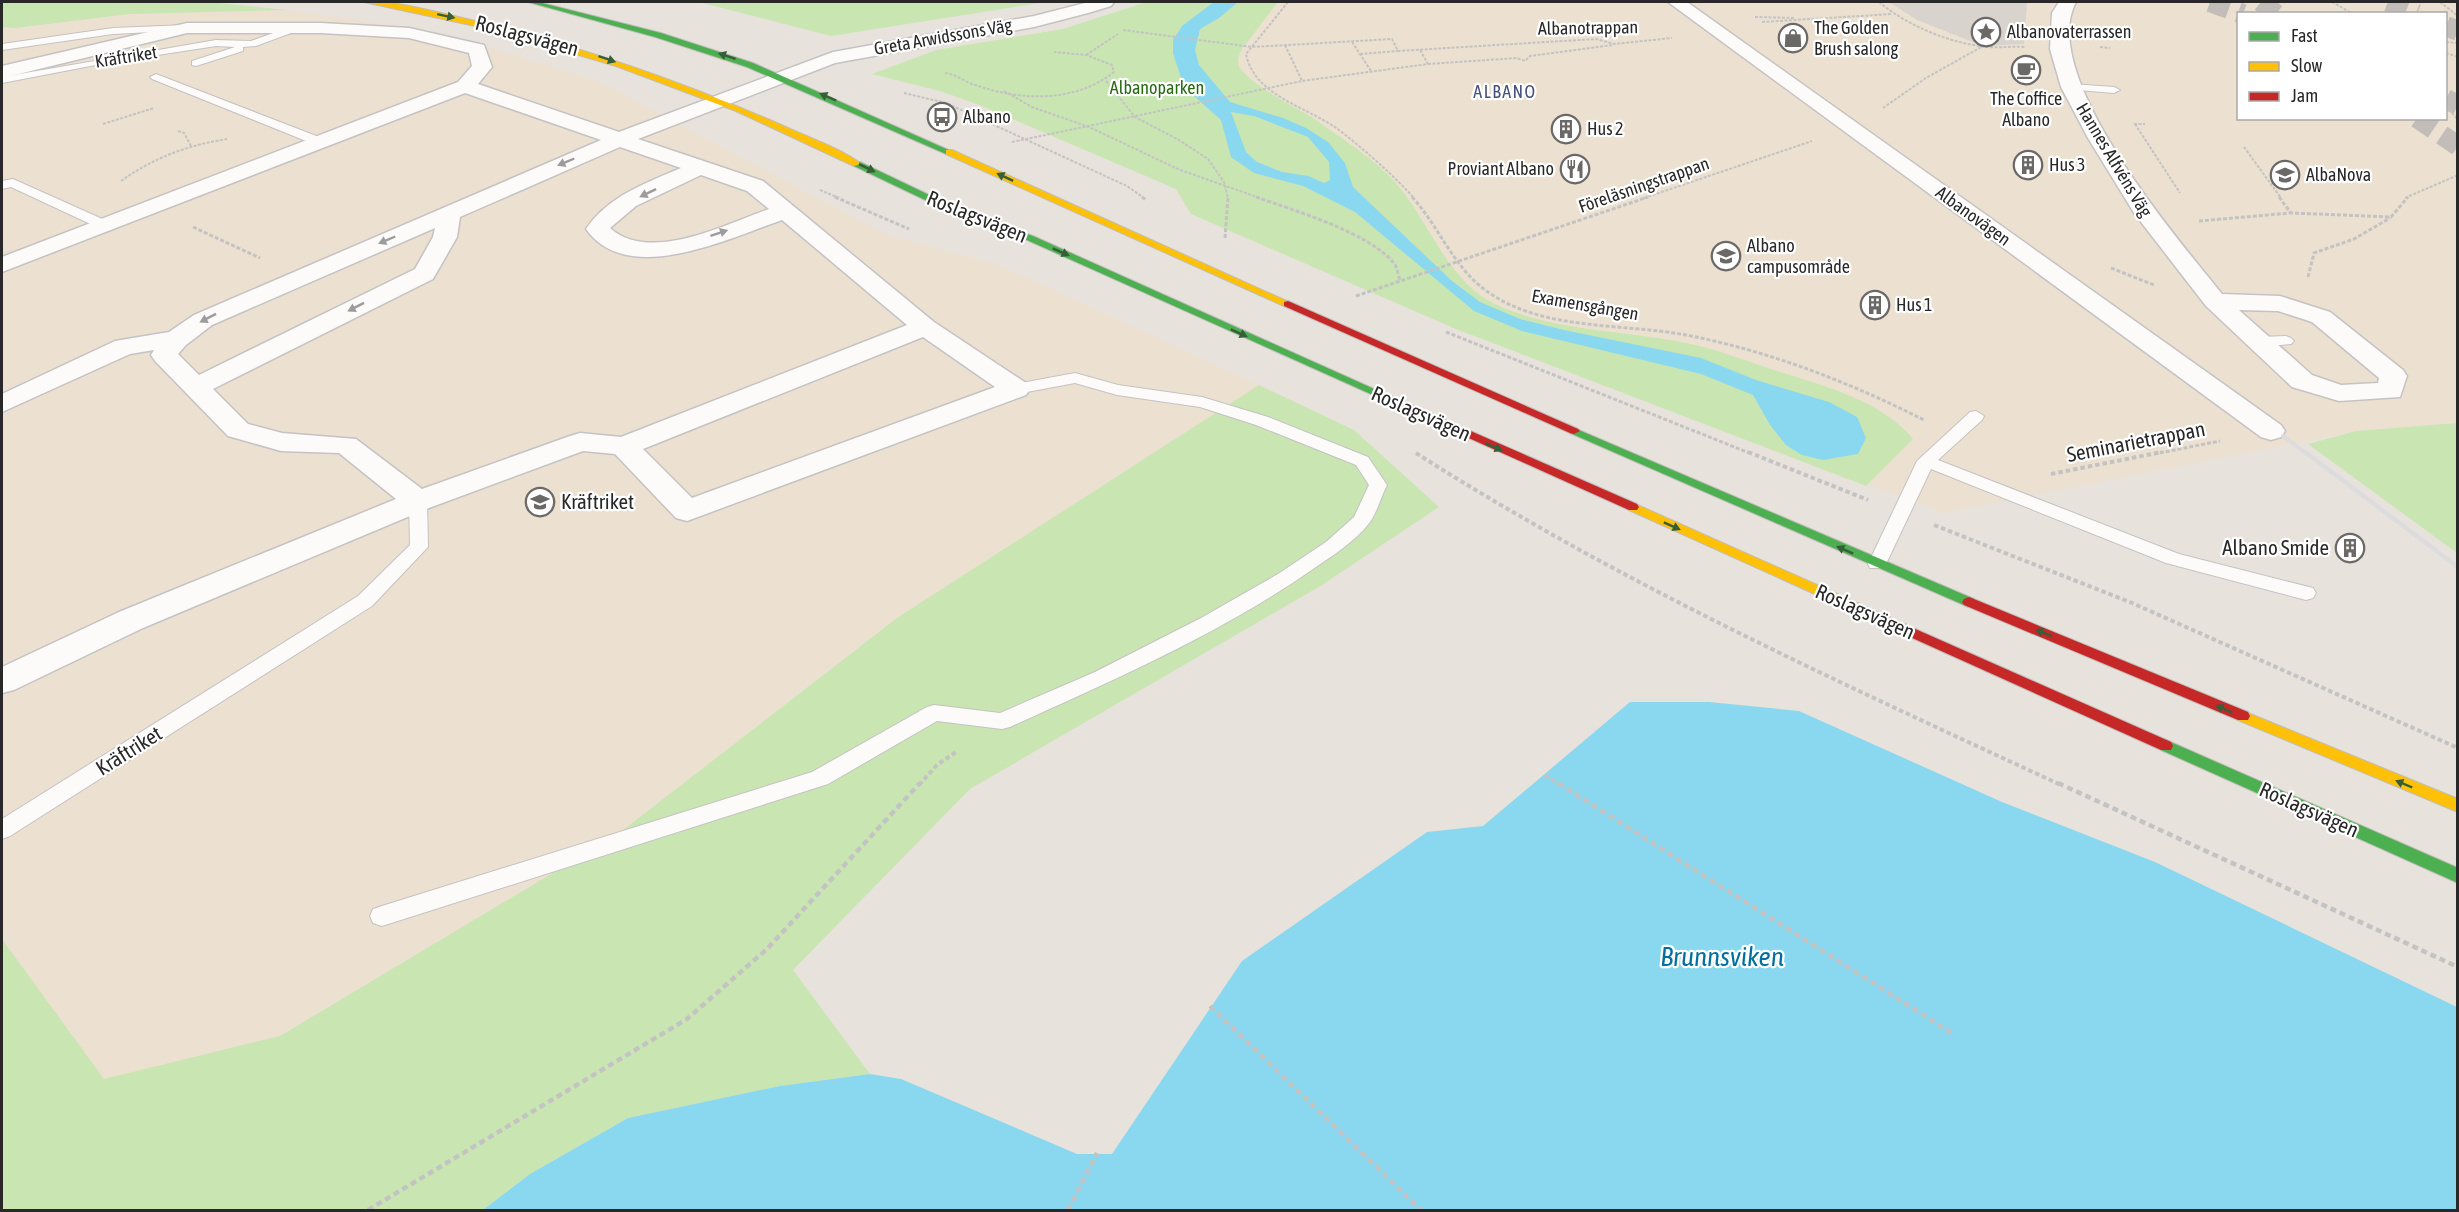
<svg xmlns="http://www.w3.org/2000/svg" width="2459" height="1212" font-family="'Asap Condensed',sans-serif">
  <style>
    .education { fill: #ece1d0; fill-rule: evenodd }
    .green { fill: #c9e5b2 }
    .plaza { fill: #d8d3cc }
    .water { fill: #8ad8ef; fill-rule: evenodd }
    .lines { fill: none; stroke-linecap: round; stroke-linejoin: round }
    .highway-tunnel { stroke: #c2bdb8; stroke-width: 20; stroke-dasharray: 20 10; stroke-linecap: butt }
    .lane-casing { stroke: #c5c2c3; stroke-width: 2 }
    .street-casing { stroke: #c5c2c3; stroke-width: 3 }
    .fast-casing { stroke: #c0bdbb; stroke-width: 2 }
    .slow-casing { stroke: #c0bdbb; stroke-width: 2 }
    .jam-casing { stroke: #c0bdbb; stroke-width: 2 }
    .path-far3 { stroke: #c4c3c3; stroke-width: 2; stroke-dasharray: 3 1.5; stroke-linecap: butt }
    .path-far2 { stroke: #c4c3c3; stroke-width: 3; stroke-dasharray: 4 2; stroke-linecap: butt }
    .path-far1 { stroke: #c4c3c3; stroke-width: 4; stroke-dasharray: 4.5 3; stroke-linecap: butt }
    .path { stroke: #c4c3c3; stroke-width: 4.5; stroke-dasharray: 6 4; stroke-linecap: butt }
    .lane { fill: #fcfbfa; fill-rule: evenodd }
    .street { fill: #fcfbfa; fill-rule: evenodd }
    .fast { fill: #4caf50; fill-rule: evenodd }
    .slow { fill: #ffc107; fill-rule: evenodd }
    .jam { fill: #c62828; fill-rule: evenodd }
    .rail-far1 { stroke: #dcdcde; stroke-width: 4 }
    .rail { stroke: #dcdcde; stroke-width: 4.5 }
    .oneway { fill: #365e38 }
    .oneway2 { fill: #9d9c9c }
    .labels { text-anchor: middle; stroke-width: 4.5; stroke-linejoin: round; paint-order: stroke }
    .far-street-label { font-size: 18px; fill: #282828; stroke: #fff }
    .far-poi-label { font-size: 18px; fill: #282828; stroke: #fff; text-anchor: start }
    .far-park-label { font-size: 18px; fill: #286a14; stroke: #fff }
    .far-neighbourhood-label { font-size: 18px; letter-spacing: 1.5px; fill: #46517c; stroke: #fff }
    .street-label { font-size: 21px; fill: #282828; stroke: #fff }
    .poi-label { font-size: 21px; fill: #282828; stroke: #fff; text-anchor: start }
    .near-water-label { font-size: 27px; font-style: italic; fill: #036fa1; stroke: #fff }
  </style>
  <rect width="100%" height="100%" fill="#e8e2dc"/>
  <!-- education -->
  <g class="education">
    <path d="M1147,2H2457V423L2356,431L1944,513L1456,329L1191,214L1176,189L982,106L940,91L872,74L936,50L1063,29ZM2238,14H2446V118H2238Z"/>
    <polygon points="287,10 385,24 476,43 600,82 887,235 997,264 1259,385 897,618 618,834 280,1036 104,1079 2,939 2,27 15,28 130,14"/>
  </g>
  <!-- green -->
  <g class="green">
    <polygon points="2,2 209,2 287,10 130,14 15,28 2,27"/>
    <polygon points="698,2 1046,2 831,36"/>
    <path d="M1147,2H1278L1242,49C1239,55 1237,60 1239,66C1247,83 1297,108 1313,118C1330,129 1345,141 1361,152C1376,163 1394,179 1404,193C1431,229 1452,284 1495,304C1552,331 1620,330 1681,342C1711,347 1740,359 1768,368C1817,385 1878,397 1913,439L1866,486L1456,329L1191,214L1176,189L982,106L940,91L872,74L936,50L1063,29Z"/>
    <polygon points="1259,385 1354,430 1439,507 1322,585 970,789 793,970 870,1074 780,1086 628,1118 530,1174 483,1210 2,1210 2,939 104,1079 280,1036 618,834 897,618"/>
    <polygon points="2457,423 2457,553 2308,444 2356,431"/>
  </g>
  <!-- plaza -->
  <polygon class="plaza" points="1889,2 2027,2 2024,44 1983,46 1917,20"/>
  <!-- water -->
  <g class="water">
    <path d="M1214,2H1238L1219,18L1200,29L1195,50L1199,65L1230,102L1283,118L1306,128L1328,142L1345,163L1353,187L1452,281L1480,302L1520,319L1564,330L1701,358L1756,380L1829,402L1857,417L1866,438L1858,454L1823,460L1802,455L1786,445L1770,425L1753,395L1701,374L1522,331L1474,311L1355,212L1303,186L1254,173L1231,157L1221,120L1184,87L1173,53V40L1182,26ZM1231,112L1254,116L1308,137L1329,162L1330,180L1324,183L1308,176L1282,172L1257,162L1246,152Z"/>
    <polygon points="1630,702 1709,702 1799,711 2002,802 2155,862 2457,1007 2457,1210 483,1210 530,1174 628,1118 780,1086 870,1074 901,1079 1077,1154 1112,1154 1242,961 1427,832 1483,826"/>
  </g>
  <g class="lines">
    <!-- highway-tunnel -->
    <g class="highway-tunnel">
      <polyline points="2210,2 2243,14"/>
      <polyline points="2261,2 2276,14"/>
      <polyline points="2388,2 2417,14"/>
      <polyline points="2446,26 2458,31"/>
      <polyline points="2446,99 2458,105"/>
      <polyline points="2417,118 2458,146"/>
    </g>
    <!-- lane casing -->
    <g class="lane-casing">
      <g id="lane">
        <polygon points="187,25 191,26 191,30 113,34 2,50 2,44 113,28"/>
        <polygon points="295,25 299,26 299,30 256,46 243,47 243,51 196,66 192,65 192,61 235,47 216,46 106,63 2,83 2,77 216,40 251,41"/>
        <polygon points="156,74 324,139 326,142 320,146 316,145 152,79 150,77"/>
        <polygon points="2071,84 2114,87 2120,90 2114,93 2067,89 2067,85"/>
        <polygon points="13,179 109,222 111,225 109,228 99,228 11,187 2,189 2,181"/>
        <polygon points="2286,336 2291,338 2294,341 2291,344 2260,347 2252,342 2260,337"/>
        <path d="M1075,373L1118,385L1202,397L1268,417L1368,457L1387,485C1381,497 1377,512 1370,522C1356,541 1332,556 1313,569C1220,634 1113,680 1010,727L1002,729L937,721L828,784L382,926L373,923L370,916L373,909L382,906L812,772L927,707L934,705L1000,713L1095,672L1201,618L1278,574L1326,542L1354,517L1369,485L1356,465L1256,425L1200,407L1117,395L1075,383L1016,394L1008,389L1016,384Z"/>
        <polygon points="1976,411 1984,416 1982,420 1938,460 2179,554 2313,588 2316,593 2313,598 2306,600 2166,563 1931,469 1886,564 1884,568 1870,568 1868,564 1917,461 1970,412"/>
        <polygon points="418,495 427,501 428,547 372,606 10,836 2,839 2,819 358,596 410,545 409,501"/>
      </g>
    </g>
    <!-- street casing -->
    <g class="street-casing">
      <g id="street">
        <path d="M1089,2H1114L1111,6L1088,13L1034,27L835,63L638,139L763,181L934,322L1026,383L1030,389L1026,395L687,521L676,518L615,454L583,451L429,508L143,628L14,690L2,693V667L119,612L396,499L339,453L281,451L228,436L155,361L151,355L154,350L130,354L2,412V394L115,341L169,332L194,315L601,140L465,93L2,272V257L458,82L472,66L469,53L409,38L321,33H187L2,78V66L187,23H321L409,28L484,45L492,67L478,84L619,132L833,52L1034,16ZM620,147L681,168C646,183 608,196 586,229C627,288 730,238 782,220L907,325L621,437L580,433L570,436L422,489L356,439L282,433L248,424L213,389L433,279L457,237L460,217ZM701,175L747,191L769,209C726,224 650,264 610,228L636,206ZM435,228L433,237L415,269L199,375L178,354L186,345L212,325ZM923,337L995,387L692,498L643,449Z"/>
        <polygon points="1668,2 1687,2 2281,425 2285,431 2281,437 2271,440 2261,437"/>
        <path d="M2059,2H2076C2037,75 2177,238 2222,294L2280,296L2330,312L2403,370L2407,376L2400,397L2339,401L2292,387L2206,306L2134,213L2088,138L2061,87L2050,49L2052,13ZM2239,310L2278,311L2312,322L2379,378L2378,383L2341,385L2312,375Z"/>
      </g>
    </g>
    <!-- fast casing -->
    <g class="fast-casing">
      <g id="fast">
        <polygon points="528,2 538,2 661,33 753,63 953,152 946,154 747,67 655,37"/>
        <polygon points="854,162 860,162 969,214 1033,236 1383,393 1381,395 1373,395 1027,240 963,218 854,166"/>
        <polygon points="1574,428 1974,599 1976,602 1969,607 1964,605 1570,433 1568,431"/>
        <polygon points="2166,740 2458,868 2458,883 2161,750 2159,746 2161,742"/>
      </g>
    </g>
    <!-- slow casing -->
    <g class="slow-casing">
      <g id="slow">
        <path d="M364,2C390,0 428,10 454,16C569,42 680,80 788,128C808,137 846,151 861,164L854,166L736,111L616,66L494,30Z"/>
        <polygon points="946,150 952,150 1293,304 1292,306 1284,306 946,154"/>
        <polygon points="1633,503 1909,626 1911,629 1904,634 1899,632 1629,510 1627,507 1629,504"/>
        <polygon points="2243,711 2458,799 2458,812 2238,720 2236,716 2238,712"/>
      </g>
    </g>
    <!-- jam casing -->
    <g class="jam-casing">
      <g id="jam">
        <polygon points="1288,301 1578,429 1580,431 1574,434 1570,433 1284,306 1284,302"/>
        <polygon points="1377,390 1637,504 1639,507 1637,510 1629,510 1373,395 1371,393"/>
        <polygon points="1969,597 2248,712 2250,716 2248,720 2238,720 1964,605 1962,602 1964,599"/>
        <polygon points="1904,624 2171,742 2173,746 2171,750 2161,750 1899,632 1897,629"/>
      </g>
    </g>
    <!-- path-far3 -->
    <g class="path-far3">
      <path d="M1288,2L1246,54C1254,96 1308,107 1339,130C1366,151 1391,173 1414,198"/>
      <path d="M1879,2C1908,26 1949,43 1987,47C2000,48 2012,46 2025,47"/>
      <polyline points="2332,2 2353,14"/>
      <polyline points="2440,2 2458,16"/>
      <polyline points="1755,17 1795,18"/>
      <polyline points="1762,22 1892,14"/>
      <polyline points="1123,30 1252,47 1392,39 1398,51 1596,39 1614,44 1672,38"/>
      <polyline points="1352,42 1371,71"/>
      <polyline points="2446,42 2458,43"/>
      <polyline points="1285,45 1302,81"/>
      <polyline points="2100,47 2110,48"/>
      <polyline points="2446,53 2458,57"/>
      <polyline points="1360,54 1398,51"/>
      <polyline points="1086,55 1118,34"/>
      <polyline points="1428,64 1517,58 1525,61 1530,56 1613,45"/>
      <path d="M945,73C956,74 965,82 975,85C1021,101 1075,103 1114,72L1112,65L1086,55L1054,52"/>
      <polyline points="1106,81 1135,117 1179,140 1208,159 1224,182 1228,198"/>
      <polyline points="1004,91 1032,107 1089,127 1180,170 1260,198"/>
      <polyline points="904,93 946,103 1127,186 1144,198"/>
      <polyline points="2446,106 2458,120"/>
      <polyline points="1883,108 1926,78 1983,46"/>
      <polyline points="103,124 154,108"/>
      <polyline points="2134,124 2145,124"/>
      <polyline points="2135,124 2180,193"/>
      <polyline points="178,131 184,133 191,146"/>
      <polyline points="1012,142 1302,81 1428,64 1420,50"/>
      <polyline points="2244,147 2281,198"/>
      <path d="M121,181C153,158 188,145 227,139"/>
      <polyline points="820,190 839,198"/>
      <polyline points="1644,198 1812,141"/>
      <polyline points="2405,198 2458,175"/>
    </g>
    <!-- path-far2 -->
    <g class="path-far2">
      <polyline points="835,197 909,229"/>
      <polyline points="1142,197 1146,200"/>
      <path d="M1256,197C1295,211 1366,231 1394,263C1397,267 1398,275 1400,280"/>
      <path d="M1412,197C1439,226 1454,269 1488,292C1543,331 1622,323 1686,335C1769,351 1849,382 1924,420"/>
      <polyline points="2279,197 2291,213 2391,217 2408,197"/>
      <polyline points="2199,221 2290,213"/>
      <polyline points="193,227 260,258"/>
      <polyline points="1225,238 1228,197"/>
      <polyline points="2111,268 2154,285"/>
      <polyline points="2308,277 2314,253 2354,239 2390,218"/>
      <polyline points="1356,296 1648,197"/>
      <polyline points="1446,332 1752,454"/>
      <polyline points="2154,454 2220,441"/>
    </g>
    <!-- path-far1 -->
    <g class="path-far1">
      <polyline points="1748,452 1868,500"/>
      <path d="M1416,453C1621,584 1841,683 2061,785"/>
      <polyline points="2051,474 2162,452"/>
      <polyline points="1934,525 2132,603 2458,748"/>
      <polyline points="1545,775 1560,785"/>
      <polyline points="919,785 937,765 956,752"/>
    </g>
    <!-- path -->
    <g class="path">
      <polyline points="1558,783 1955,1035"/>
      <polyline points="2058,783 2458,967"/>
      <polyline points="1210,1006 1421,1210"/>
      <polyline points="368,1210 687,1019 767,949 920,783"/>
      <polyline points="1068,1210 1097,1153"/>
    </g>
    <!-- lane -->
    <use href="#lane" class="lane"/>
    <!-- street -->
    <use href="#street" class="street"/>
    <!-- fast -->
    <use href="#fast" class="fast"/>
    <!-- slow -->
    <use href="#slow" class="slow"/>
    <!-- jam -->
    <use href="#jam" class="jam"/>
    <!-- rail-far1 -->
    <polyline class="rail-far1" points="2283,436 2307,454"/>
    <!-- rail -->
    <polyline class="rail" points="2305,452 2458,567"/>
  </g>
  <!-- one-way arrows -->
  <defs><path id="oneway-solid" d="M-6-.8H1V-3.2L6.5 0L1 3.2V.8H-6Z" transform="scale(1.5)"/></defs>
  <g class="oneway">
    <use href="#oneway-solid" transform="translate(446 16) rotate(12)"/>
    <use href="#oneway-solid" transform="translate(727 56) rotate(-162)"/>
    <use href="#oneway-solid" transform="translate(607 59) rotate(19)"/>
    <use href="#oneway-solid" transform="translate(828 97) rotate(-156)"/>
    <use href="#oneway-solid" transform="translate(867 168) rotate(26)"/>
    <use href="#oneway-solid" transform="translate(1005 177) rotate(-155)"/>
    <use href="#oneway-solid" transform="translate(1061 252) rotate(24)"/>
    <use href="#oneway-solid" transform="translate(1239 333) rotate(24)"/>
    <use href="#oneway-solid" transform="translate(1494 447) rotate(24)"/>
    <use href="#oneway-solid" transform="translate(1672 526) rotate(24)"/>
    <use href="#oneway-solid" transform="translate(1845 550) rotate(-156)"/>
    <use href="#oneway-solid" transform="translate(2044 633) rotate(-157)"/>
    <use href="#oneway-solid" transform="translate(2224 709) rotate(-157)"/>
    <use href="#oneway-solid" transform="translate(2404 784) rotate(-157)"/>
  </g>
  <g class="oneway2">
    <use href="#oneway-solid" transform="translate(566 162) rotate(157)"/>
    <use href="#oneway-solid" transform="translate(648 193) rotate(154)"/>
    <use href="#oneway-solid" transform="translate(719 233) rotate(-18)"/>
    <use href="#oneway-solid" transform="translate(387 240) rotate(157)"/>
    <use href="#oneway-solid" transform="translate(356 307) rotate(153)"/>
    <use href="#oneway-solid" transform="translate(208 318) rotate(153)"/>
  </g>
  <!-- icons -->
  <defs>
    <g id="sight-ring" transform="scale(1.5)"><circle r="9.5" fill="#fff" stroke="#6b6967" stroke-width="1.5"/><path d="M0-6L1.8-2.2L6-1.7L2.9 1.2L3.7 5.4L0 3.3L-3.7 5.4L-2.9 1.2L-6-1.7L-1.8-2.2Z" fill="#6b6967"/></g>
    <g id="shop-ring" transform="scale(1.5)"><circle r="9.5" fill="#fff" stroke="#6b6967" stroke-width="1.5"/><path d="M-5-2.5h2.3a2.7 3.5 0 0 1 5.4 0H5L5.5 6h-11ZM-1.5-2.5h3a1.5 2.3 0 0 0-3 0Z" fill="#6b6967"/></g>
    <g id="cafe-ring" transform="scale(1.5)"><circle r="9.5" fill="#fff" stroke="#6b6967" stroke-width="1.5"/><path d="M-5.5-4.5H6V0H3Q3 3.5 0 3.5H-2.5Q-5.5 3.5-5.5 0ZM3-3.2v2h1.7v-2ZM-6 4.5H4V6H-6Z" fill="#6b6967"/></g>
    <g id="bus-ring" transform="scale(1.5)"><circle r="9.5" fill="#fff" stroke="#6b6967" stroke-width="1.5"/><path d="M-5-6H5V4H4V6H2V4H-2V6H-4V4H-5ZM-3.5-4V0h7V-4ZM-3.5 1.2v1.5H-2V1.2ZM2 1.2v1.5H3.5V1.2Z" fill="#6b6967"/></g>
    <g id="building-ring" transform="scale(1.5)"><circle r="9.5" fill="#fff" stroke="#6b6967" stroke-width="1.5"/><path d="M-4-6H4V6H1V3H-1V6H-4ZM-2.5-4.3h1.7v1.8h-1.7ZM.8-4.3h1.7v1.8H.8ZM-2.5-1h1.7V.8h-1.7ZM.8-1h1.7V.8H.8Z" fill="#6b6967"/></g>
    <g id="restaurant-ring" transform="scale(1.5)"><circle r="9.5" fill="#fff" stroke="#6b6967" stroke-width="1.5"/><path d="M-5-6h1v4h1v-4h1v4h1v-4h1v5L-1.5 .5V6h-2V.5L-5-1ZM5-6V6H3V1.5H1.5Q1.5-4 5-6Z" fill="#6b6967"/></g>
    <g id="university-ring" transform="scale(1.5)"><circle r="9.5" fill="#fff" stroke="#6b6967" stroke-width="1.5"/><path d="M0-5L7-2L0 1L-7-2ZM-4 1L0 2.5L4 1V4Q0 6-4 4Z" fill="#6b6967"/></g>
  </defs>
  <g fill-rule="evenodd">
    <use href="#sight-ring" x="1986" y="32"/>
    <use href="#shop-ring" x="1793" y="38"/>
    <use href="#cafe-ring" x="2026" y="70"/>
    <use href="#bus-ring" x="942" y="117"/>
    <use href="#building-ring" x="1566" y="129"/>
    <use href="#building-ring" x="2028" y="165"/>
    <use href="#restaurant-ring" x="1575" y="169"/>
    <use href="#university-ring" x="2285" y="175"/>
    <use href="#university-ring" x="1726" y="256"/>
    <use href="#building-ring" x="1875" y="305"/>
    <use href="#university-ring" x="540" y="502"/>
    <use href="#building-ring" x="2350" y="548"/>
  </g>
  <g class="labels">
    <!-- far-street labels -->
    <g class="far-street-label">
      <text transform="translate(1588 28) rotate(-1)" y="6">Albanotrappan</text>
      <text transform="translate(943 37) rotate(-10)" y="6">Greta Arwidssons Väg</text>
      <text transform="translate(126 57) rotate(-9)" y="6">Kräftriket</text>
      <text transform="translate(2114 160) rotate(59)" y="6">Hannes Alfvéns Väg</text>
      <text transform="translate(1644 185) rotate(-19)" y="6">Föreläsningstrappan</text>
      <text transform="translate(1973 216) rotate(36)" y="6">Albanovägen</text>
      <text transform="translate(1585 305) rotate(10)" y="6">Examensgången</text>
    </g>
    <!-- far-poi labels -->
    <g class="far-poi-label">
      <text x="1814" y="34">The Golden<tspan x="1814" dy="21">Brush salong</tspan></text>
      <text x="2007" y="38">Albanovaterrassen</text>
      <text x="2026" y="105" text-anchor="middle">The Coffice<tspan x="2026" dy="21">Albano</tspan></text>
      <text x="963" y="123">Albano</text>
      <text x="1587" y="135">Hus 2</text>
      <text x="2049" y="171">Hus 3</text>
      <text x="1554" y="175" text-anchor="end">Proviant Albano</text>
      <text x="2306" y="181">AlbaNova</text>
      <text x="1747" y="252">Albano<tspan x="1747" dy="21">campusområde</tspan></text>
      <text x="1896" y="311">Hus 1</text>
    </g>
    <!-- far-park labels -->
    <g class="far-park-label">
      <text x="1157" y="94">Albanoparken</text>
    </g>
    <!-- far-neighbourhood labels -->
    <g class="far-neighbourhood-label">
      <text x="1505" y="98">ALBANO</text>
    </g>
    <!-- street labels -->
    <g class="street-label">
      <text transform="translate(527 36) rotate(15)" y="7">Roslagsvägen</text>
      <text transform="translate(977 217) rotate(22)" y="7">Roslagsvägen</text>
      <text transform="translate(1421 414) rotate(24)" y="7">Roslagsvägen</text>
      <text transform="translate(2136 442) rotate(-11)" y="7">Seminarietrappan</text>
      <text transform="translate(1865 612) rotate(24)" y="7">Roslagsvägen</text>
      <text transform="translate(129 751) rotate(-32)" y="7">Kräftriket</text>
      <text transform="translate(2309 810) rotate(24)" y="7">Roslagsvägen</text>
    </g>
    <!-- poi labels -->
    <g class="poi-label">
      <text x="561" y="509">Kräftriket</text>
      <text x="2329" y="555" text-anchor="end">Albano Smide</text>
    </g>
    <!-- near-water labels -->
    <g class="near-water-label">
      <text x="1722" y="966">Brunnsviken</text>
    </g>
  </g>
  <!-- border -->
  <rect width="2459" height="1212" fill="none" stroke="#282828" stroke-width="6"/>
  <!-- legend -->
  <rect x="2237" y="12" width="210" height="108" fill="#ffffff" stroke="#a9a9a9" stroke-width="1.5"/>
  <rect x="2249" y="32" width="30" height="9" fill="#4caf50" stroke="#a9a9a9" stroke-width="1.5"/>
  <text x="2291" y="42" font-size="18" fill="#282828">Fast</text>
  <rect x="2249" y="62" width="30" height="9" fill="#ffc107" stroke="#a9a9a9" stroke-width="1.5"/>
  <text x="2291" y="72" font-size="18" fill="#282828">Slow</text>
  <rect x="2249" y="92" width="30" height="9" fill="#c62828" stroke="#a9a9a9" stroke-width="1.5"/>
  <text x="2291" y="102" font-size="18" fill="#282828">Jam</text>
</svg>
